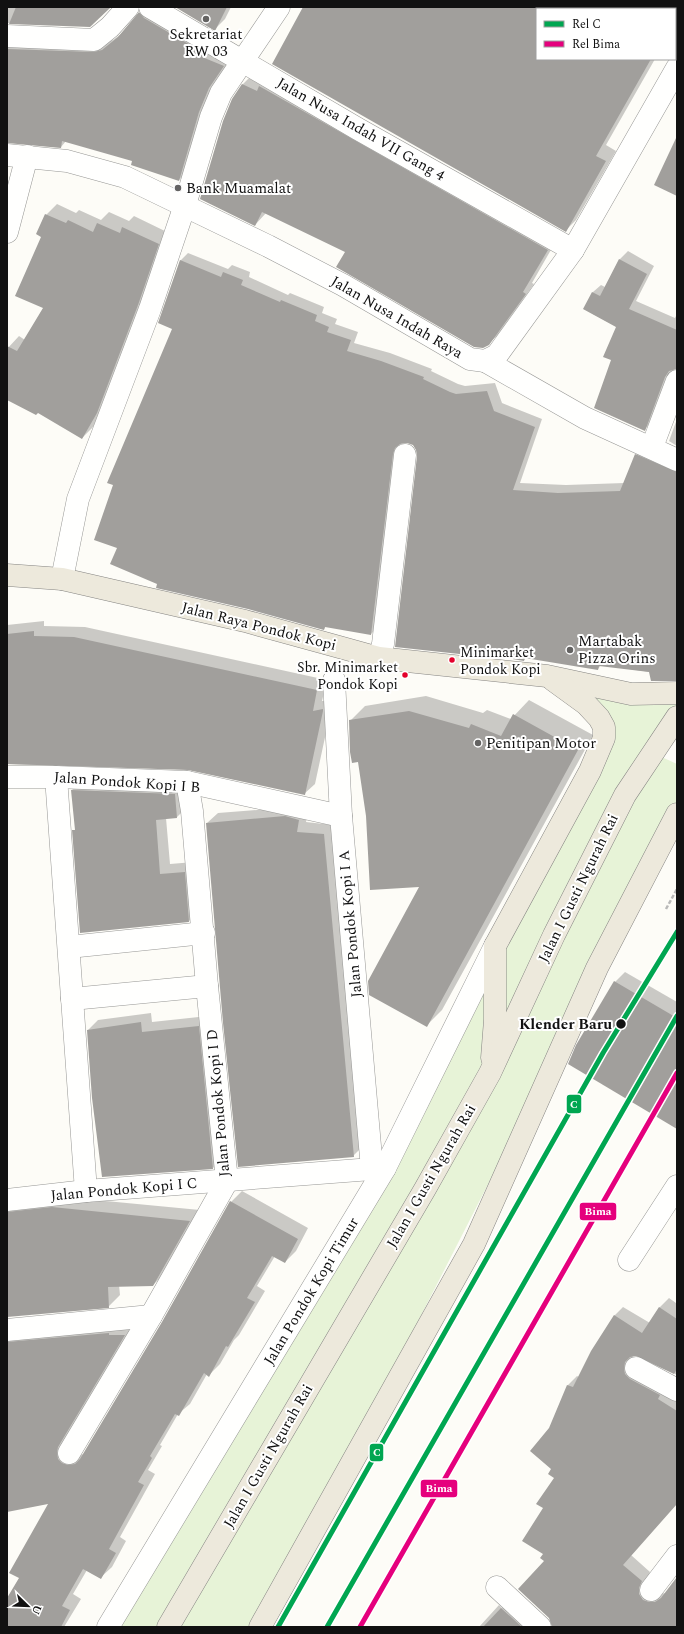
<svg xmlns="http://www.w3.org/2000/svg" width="684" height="1634" font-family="Spectral,serif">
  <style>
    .green { fill: #e7f3d7 }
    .shadow { fill: #0003 }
    .building { fill: #a19f9c }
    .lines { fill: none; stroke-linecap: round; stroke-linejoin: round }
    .minor-casing { stroke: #979795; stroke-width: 23 }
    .major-casing { stroke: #858482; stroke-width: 23 }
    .path { stroke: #b9b9b8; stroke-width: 2.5; stroke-dasharray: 4 2; stroke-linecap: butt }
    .minor { stroke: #fffffe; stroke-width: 22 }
    .major { stroke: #ede9dc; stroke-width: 22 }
    .rail-1-casing { stroke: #fff; stroke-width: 8 }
    .rail-2-casing { stroke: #fff; stroke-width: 8 }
    .rail-1 { stroke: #00a651; stroke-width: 5 }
    .rail-2 { stroke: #e5007d; stroke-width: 5 }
    .poi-dot { fill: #646362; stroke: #fff; stroke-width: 1.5 }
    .bus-dot { fill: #e4002b; stroke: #fff; stroke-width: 1.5 }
    .stop-dot { fill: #111; stroke: #fff; stroke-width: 1.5 }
    .labels { text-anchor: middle; stroke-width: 4; stroke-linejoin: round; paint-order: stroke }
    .bus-label { font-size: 14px; fill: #111; stroke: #fff; text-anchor: start }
    .poi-label { font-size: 15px; fill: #111; stroke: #fff; text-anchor: start }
    .street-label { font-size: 15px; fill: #111; stroke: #fff }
    .stop-label { font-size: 15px; font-weight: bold; fill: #111; stroke: #fff; text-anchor: end }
    .line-badge { stroke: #fff; stroke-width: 1.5 }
    .badge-label { font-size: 11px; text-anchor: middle; font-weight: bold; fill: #fff }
  </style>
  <rect width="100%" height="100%" fill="#fdfcf7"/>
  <!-- green -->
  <polygon class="green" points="547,676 677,693 677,718 653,753 677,764 677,814 288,1576 260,1627 108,1627 319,1277 604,738"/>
  <!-- shadow -->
  <g class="shadow">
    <polygon points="7,7 111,7 89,26 7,23"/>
    <polygon points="146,7 234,56 189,170 179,180 133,160 66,141 61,147 7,142 7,33 105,43 113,40 125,31"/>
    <polygon points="177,7 231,7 225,19 215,29"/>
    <polygon points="304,7 677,7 677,21 675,24 675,9 537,9 537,59 655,59 606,145 616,151 576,220 566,230"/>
    <polygon points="252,75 556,241 532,283 534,284 498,335 488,344 347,251 266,213 255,225 233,99 243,84"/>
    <polygon points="57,204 76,213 79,210 101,220 109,212 129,221 134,216 169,233 108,401 93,427 82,438 39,412 7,399 7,349 19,336 25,340 44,307 42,236 46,215"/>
    <polygon points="628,251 654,266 636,301 675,318 677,314 677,368 674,368 652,422 644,430 612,360 617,327 584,309 593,292 601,285 605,287 620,259"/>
    <polygon points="188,253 228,269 232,265 250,272 249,277 288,295 290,293 324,307 322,313 337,319 335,324 358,332 354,343 390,353 432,369 431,371 458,384 465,386 495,383 502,403 542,419 520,483 566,485 624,483 636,455 643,447 677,462 677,680 650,672 601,665 598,669 527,657 524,660 480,653 478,655 417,449 413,444 406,442 401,442 400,445 379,626 371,634 326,626 324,629 159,583 118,548 173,329 180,261"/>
    <polygon points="677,419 677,446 669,441"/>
    <polygon points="44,621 44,626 85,627 327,680 322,701 333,700 315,784 304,794 188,769 7,764 7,625"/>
    <polygon points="426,696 483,713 487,710 511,719 529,700 593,735 442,1010 427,1025 421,886 367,816 359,761 350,721 365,706"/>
    <polygon points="82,780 185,784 187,807 177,817 166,818 170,864 194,862 199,911 189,921 73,831 76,829 72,790"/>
    <polygon points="296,807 309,810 306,822 333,825 363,1146 353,1156 207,823 218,813"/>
    <polygon points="625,972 677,1002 677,1127 615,982"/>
    <polygon points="151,1013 152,1022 208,1016 223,1158 213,1168 88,1030 98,1020"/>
    <polygon points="242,1191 308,1228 296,1251 285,1262 275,1256 257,1286 265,1291 239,1335 234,1340 220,1364 209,1375 207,1374 190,1404 178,1414 160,1445 162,1446 148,1470 155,1474 120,1537 126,1541 112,1567 100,1578 87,1570 73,1594 81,1599 64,1627 13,1627 7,1624 7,1600 20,1577 50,1503 7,1511 7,1324 135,1324 80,1455 84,1454 163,1323 231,1202"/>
    <polygon points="64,1197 200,1210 164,1274 153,1285 119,1285 120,1295 108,1307 7,1316 7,1200"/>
    <polygon points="669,1298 676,1303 677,1301 677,1375 642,1356 633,1355 632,1359 677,1390 677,1503 631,1555 650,1572 647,1579 659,1594 666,1593 677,1578 677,1627 553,1627 544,1554 544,1508 556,1478 552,1468 550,1428 568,1385 577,1376 579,1377 614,1316 623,1307 650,1323 659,1308"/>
    <polygon points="511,1599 541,1627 479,1627 499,1605 502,1608"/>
  </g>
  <!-- building -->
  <g class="building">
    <polygon points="16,7 111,7 90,27 9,24"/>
    <polygon points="175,7 227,7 215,31"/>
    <polygon points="303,7 537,7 537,59 651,59 596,156 606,161 566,232 272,64"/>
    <polygon points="139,12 144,18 204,53 202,57 224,66 209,88 199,112 179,181 131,165 132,161 62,141 61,148 7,143 7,49 94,52 102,50 118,37"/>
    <polygon points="242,84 257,91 259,86 548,250 523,292 526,294 489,345 483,348 474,347 336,267 345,252 262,212 255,226 200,199 223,121 232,99"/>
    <polygon points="677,136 677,196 654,185"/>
    <polygon points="45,214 66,223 68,220 93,232 97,223 120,233 122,227 159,244 138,305 97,413 82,439 38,413 36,415 7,400 7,346 17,351 43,308 15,296 41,237 36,234"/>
    <polygon points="619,259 647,274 629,309 677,330 677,369 669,371 665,377 645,431 594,408 611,360 603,357 616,327 583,309 592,292 600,296"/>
    <polygon points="180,260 221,277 223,272 243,280 241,285 280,302 281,300 317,315 315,321 329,327 327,332 351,340 347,351 381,361 424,377 423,379 450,392 456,394 487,391 494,411 535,427 513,490 558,493 620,491 635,454 677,472 677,681 651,681 649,672 599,666 598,670 525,658 524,661 479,653 478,656 395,647 417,456 416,450 413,445 407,443 400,444 395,448 393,454 371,635 325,627 324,630 248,609 156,588 157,584 110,564 117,548 94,540 113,485 107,483 172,329 158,323"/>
    <polygon points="34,631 34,636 74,637 317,690 313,711 323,709 323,711 305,795 188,770 7,764 7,634"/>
    <polygon points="409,711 469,728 471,724 501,736 513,714 578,750 427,1027 369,995 368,981 419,887 370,890 366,816 358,762 352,763 350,752 349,720"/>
    <polygon points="71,790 175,794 177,818 156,820 160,874 185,872 189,922 80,933 72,830 75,830"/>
    <polygon points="285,816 299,820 297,832 324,834 354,1157 238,1167 223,1023 206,823"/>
    <polygon points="614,981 677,1018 677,1129 568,1064 576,1045"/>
    <polygon points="141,1022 142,1032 199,1026 213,1169 102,1177 92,1098 87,1030"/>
    <polygon points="230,1201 298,1239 285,1263 272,1256 247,1298 255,1302 228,1347 226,1346 209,1377 204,1373 179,1416 175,1414 150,1456 152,1458 138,1482 144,1485 109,1549 116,1553 101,1579 83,1569 62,1606 70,1610 61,1627 7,1627 7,1598 19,1578 9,1573 48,1504 7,1512 7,1342 109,1333 109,1335 125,1335 58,1447 57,1452 58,1459 62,1463 68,1465 75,1464 80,1459 162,1322"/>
    <polygon points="52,1207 190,1221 153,1286 108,1287 109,1308 7,1317 7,1212"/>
    <polygon points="659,1307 677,1319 677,1369 674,1374 636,1356 630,1357 625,1362 624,1369 625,1374 630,1379 660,1395 658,1399 677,1411 677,1504 623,1565 642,1581 639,1588 639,1594 643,1600 649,1602 655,1602 661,1598 677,1577 677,1627 552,1627 549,1618 518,1589 544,1561 540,1558 543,1554 522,1541 543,1508 536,1504 554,1478 548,1474 551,1469 530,1451 549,1428 567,1385 573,1387 591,1351 614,1315 642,1333"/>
    <polygon points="501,1608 522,1627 483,1627"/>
  </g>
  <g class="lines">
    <!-- minor casing -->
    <g class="minor-casing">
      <g id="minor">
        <polyline points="150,7 358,129 573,250"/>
        <polyline points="7,36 94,40 110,27 128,7"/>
        <polyline points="7,155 67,161 125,177 268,246 343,285 470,359 485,361 497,355 573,250 677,68"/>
        <polyline points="7,232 27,156"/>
        <polyline points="485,361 585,418 677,460"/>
        <polyline points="652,447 677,381"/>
        <polyline points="62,579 78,499 150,309 185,205 211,117 221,93 279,7"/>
        <polyline points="379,658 383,644 405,455"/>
        <polyline points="334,680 341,816 372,1169"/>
        <polyline points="7,777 56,777 187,782 341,816"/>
        <polyline points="56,777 86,1191"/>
        <polyline points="69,947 204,933"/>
        <polyline points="72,999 207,986"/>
        <polyline points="7,1200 86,1191 385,1168"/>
        <polyline points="629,1260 677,1186"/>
        <polyline points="7,1330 151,1316"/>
        <polyline points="636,1368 677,1390"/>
        <polyline points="69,1453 151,1316 227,1181 207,986 192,811 187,782"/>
        <polyline points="497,1587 540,1627"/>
        <polyline points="651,1590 677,1556"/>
        <polyline points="108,1627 385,1168 495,946"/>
      </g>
    </g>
    <!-- major casing -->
    <g class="major-casing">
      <g id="major">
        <polyline points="7,575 62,579 245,621 379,658 547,676 631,694 677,693"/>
        <polyline points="492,1058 495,1020 495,946 590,771 604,738 604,727 599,718 586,704 553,680"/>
        <polyline points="168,1627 425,1189 490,1073 554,935 625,795 677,717"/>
        <polyline points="260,1627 474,1244 597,968 677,814"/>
      </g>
    </g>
    <!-- path -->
    <polyline class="path" points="666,909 677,889"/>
    <!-- minor -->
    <use href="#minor" class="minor"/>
    <!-- major -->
    <use href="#major" class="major"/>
    <!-- rail-1 casing -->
    <g class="rail-1-casing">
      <g id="rail-1">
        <polyline points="278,1627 603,1053 677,932"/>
        <polyline points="327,1627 677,1016"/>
      </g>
    </g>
    <!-- rail-2 casing -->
    <g class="rail-2-casing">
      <polyline id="rail-2" points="360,1627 677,1073"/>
    </g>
    <!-- rail-1 -->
    <use href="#rail-1" class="rail-1"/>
    <!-- rail-2 -->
    <use href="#rail-2" class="rail-2"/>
  </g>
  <!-- markers -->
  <g class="poi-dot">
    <circle cx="206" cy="19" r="4"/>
    <circle cx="178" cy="188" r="4"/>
    <circle cx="570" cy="650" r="4"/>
    <circle cx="478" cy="743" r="4"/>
  </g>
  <g class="bus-dot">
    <circle cx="452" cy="660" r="3.5"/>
    <circle cx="405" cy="675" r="3.5"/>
  </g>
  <circle class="stop-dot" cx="621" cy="1024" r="5.5"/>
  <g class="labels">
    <!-- bus labels -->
    <g class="bus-label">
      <text x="460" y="657">Minimarket<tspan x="460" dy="17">Pondok Kopi</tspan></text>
      <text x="398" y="672" text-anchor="end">Sbr. Minimarket<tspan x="398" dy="17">Pondok Kopi</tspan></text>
    </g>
    <!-- poi labels -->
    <g class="poi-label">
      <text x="206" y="39" text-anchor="middle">Sekretariat<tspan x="206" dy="17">RW 03</tspan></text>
      <text x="186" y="193">Bank Muamalat</text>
      <text x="578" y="646">Martabak<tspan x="578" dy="17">Pizza Orins</tspan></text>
      <text x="486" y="748">Penitipan Motor</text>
    </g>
    <!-- street labels -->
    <g class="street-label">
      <text transform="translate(361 129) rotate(30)" y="5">Jalan Nusa Indah VII Gang 4</text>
      <text transform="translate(397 317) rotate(30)" y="5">Jalan Nusa Indah Raya</text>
      <text transform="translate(259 626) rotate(14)" y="5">Jalan Raya Pondok Kopi</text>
      <text transform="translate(127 782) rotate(4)" y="5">Jalan Pondok Kopi I B</text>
      <text transform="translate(578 888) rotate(-64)" y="5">Jalan I Gusti Ngurah Rai</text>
      <text transform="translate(350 924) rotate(-95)" y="5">Jalan Pondok Kopi I A</text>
      <text transform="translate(218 1103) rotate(-95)" y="5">Jalan Pondok Kopi I D</text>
      <text transform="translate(431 1176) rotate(-60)" y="5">Jalan I Gusti Ngurah Rai</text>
      <text transform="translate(124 1189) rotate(-5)" y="5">Jalan Pondok Kopi I C</text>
      <text transform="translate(311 1291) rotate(-59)" y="5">Jalan Pondok Kopi Timur</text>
      <text transform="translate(268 1456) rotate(-60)" y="5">Jalan I Gusti Ngurah Rai</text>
    </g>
    <!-- stop labels -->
    <g class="stop-label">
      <text x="612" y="1029">Klender Baru</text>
    </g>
  </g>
  <g class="line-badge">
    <rect x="566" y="1094" width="16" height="20" rx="4" fill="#00a651"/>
    <rect x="579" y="1202" width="38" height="19" rx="4" fill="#e5007d"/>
    <rect x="369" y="1443" width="15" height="19" rx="4" fill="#00a651"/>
    <rect x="420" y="1479" width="38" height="19" rx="4" fill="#e5007d"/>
  </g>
  <g class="badge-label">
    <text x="574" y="1108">C</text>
    <text x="598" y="1215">Bima</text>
    <text x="377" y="1456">C</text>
    <text x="439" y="1492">Bima</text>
  </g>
  <!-- border -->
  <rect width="684" height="1634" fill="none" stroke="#111111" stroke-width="16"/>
  <!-- legend -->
  <rect x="536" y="8" width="140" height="52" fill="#ffffff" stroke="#a0a0a0"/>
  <rect x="544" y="21" width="20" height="6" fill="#00a651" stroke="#a0a0a0"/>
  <text x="572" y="28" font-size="12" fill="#111111">Rel C</text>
  <rect x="544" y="41" width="20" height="6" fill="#e5007d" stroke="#a0a0a0"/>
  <text x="572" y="48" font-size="12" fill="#111111">Rel Bima</text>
  <!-- north arrow -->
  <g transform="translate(28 1606) rotate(113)" stroke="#ffffff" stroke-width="3" paint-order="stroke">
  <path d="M0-3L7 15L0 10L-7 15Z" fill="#111111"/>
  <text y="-6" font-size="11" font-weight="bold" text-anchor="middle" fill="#111111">U</text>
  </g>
</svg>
